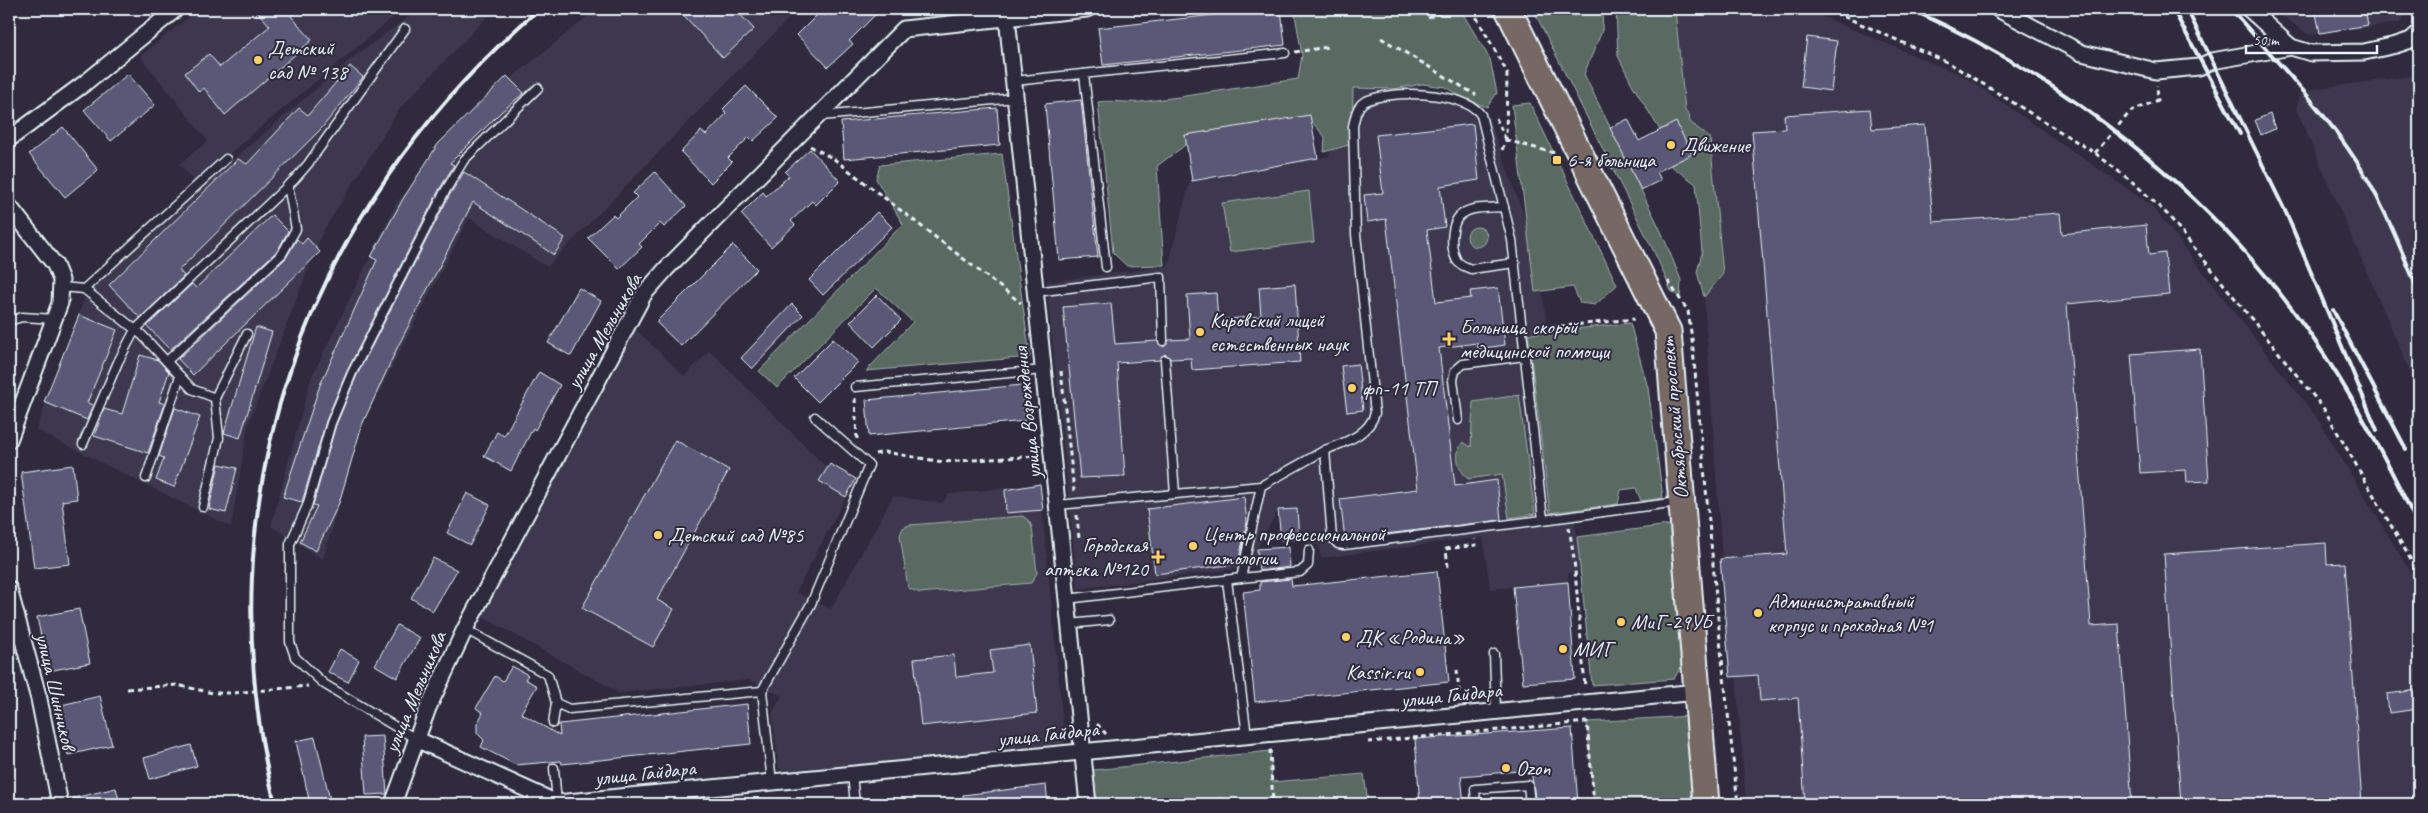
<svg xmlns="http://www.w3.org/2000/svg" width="2428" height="813" font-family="Caveat,sans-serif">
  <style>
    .built { fill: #3c384e }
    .green { fill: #5a6b62; stroke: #a1aead }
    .building { fill: #5a5976; stroke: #e8f1f8 }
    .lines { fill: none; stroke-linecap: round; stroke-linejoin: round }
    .service-casing { stroke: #e8f1f8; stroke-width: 11 }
    .minor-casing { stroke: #e8f1f8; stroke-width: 19 }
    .primary-casing { stroke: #e8f1f8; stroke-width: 29 }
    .path { stroke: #e8f1f8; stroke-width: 3; stroke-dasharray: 5 4; stroke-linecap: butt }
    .service { stroke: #2f2a3d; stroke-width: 8 }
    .minor { stroke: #2f2a3d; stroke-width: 15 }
    .primary { stroke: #766964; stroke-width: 25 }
    .rail { stroke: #e8f1f8; stroke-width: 4 }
    .poi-dot { fill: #ffd166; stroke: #2f2a3d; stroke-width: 2 }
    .labels { text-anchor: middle; stroke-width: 4; stroke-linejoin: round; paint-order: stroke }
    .poi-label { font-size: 21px; fill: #e8f1f8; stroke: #2f2a3d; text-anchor: start }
    .street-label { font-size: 21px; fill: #e8f1f8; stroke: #2f2a3d }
  </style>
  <rect width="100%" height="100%" fill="#2f2a3d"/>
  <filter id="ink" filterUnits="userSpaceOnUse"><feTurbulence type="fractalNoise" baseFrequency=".02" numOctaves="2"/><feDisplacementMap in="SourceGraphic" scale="10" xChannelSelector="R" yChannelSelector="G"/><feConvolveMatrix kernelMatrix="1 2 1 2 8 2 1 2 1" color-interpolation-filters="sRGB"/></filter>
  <g filter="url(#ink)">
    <!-- built -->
    <g class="built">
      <polygon points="199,9 403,9 195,182 179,164 208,141 140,56"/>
      <polygon points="419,9 501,9 486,18 400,108 322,233 248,425 231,527 36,430 91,281 351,59"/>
      <polygon points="597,9 798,9 547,267 469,218 362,425 323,559 271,526 311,378 397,202 489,96"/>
      <polygon points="1675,9 1805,9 1965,77 2151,205 2317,418 2419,586 2419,804 1746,804 1736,677 1730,677 1704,297 1723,274 1711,138 1690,122 1685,111"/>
      <polygon points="2272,9 2408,9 2400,23 2309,35"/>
      <polygon points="2419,75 2419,392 2296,109 2300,96 2313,89"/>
      <polygon points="1403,77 1414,86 1469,94 1486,110 1536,249 1574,511 1580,573 1568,574 1568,582 1490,589 1483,537 1321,558 1319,546 1299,539 1297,509 1278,510 1257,549 1259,566 1078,589 1046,282 1168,266 1190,181 1330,156 1332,82"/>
      <polygon points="636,329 684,376 710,351 827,468 820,481 846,497 796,592 831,609 893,496 942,503 949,494 1040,484 1065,746 785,776 779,768 772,713 782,696 749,680 620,693 479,615"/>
    </g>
    <!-- green -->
    <g class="green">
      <path d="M1294,9H1460L1490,59L1497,93L1487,107L1467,100L1445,87L1422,84L1394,89L1353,88L1352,144L1324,152L1325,137L1312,122L1196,137L1157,166L1164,265L1127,266L1113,253L1098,102C1112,100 1126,103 1140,102C1193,96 1246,86 1298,79L1302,55Z"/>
      <polygon points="1533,9 1603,9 1602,31 1584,74 1661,231 1681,280 1680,297 1671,291 1658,260"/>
      <polygon points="1616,9 1675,9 1685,111 1689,114 1690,122 1710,138 1723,274 1704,297 1697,272 1702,252 1696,184 1670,165 1691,154 1675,123 1660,130 1633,86 1618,56"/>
      <polygon points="1530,103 1617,285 1595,305 1580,303 1573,287 1535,292 1512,105"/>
      <polygon points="1002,154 1030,357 866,371 913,322 876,288 777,388 759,371 903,224 876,179 880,165"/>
      <polygon points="1309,191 1314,242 1230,252 1222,203"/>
      <circle cx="1477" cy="237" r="10"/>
      <polygon points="1630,323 1648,388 1663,498 1641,501 1636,488 1621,490 1618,504 1550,513 1528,334"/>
      <path d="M1519,395L1535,514L1509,518L1502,474L1468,479C1458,469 1453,454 1463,442L1471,447L1473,402Z"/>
      <polygon points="1023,516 1029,521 1032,527 1037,573 1031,583 920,593 908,588 900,535 903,528 909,525"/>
      <polygon points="1669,525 1682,665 1674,679 1592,685 1577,537"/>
      <polygon points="1692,716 1698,804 1594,804 1587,722"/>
      <polygon points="1270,751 1272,782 1364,774 1368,804 1088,804 1085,771"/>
    </g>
    <!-- building -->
    <g class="building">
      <polygon points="255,9 298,9 291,16 312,40 225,115 204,88 199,92 185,73 209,54 220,67 270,26"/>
      <polygon points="678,9 735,9 754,29 723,58"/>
      <polygon points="832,9 881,9 849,41 853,44 828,67 797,35 820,12 824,16"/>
      <polygon points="1267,9 1281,9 1285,45 1103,65 1098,28"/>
      <polygon points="2315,9 2365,9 2368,25 2320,33"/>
      <polygon points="1807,37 1837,41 1831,91 1801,87"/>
      <polygon points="350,66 363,77 321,129 179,270 184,276 140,318 109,285 238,159 247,164 299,108 308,115"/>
      <polygon points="128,74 155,105 111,141 84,110"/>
      <polygon points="507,76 524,93 501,112 450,163 454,165 439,190 347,371 326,421 302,502 283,497 320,385 377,260 371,257 403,199 438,144"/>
      <polygon points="746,86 778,118 753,141 749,137 728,158 732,162 711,183 681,152 701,131 706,135 726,114 723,109"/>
      <polygon points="1081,100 1098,257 1059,260 1045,104"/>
      <polygon points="997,108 1000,145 844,159 841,122"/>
      <polygon points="1870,109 1872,129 1925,125 1933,222 2060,213 2062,234 2146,225 2149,255 2165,253 2169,294 2067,304 2091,626 2119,624 2132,804 1805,804 1798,698 1760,701 1758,675 1730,677 1720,559 1787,554 1752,131 1785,129 1784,115"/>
      <polygon points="2270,114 2275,129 2261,135 2255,120"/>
      <polygon points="1310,115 1318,158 1192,181 1185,135"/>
      <polygon points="1628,119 1639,141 1676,122 1692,154 1657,172 1661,180 1641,190 1610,128"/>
      <polygon points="1473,124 1479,180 1440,186 1445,227 1427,230 1436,302 1471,298 1470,291 1498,288 1505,345 1478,349 1477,343 1439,348 1455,486 1497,480 1501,520 1345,539 1340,499 1418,489 1386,219 1367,222 1364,195 1383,193 1376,135"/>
      <polygon points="63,127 98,170 65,197 29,154"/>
      <polygon points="810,149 840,181 816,205 812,201 791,221 795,225 771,247 741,214 763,192 766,196 789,176 785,172"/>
      <polygon points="464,172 565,238 554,255 473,202 398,346 362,425 339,503 316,551 300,542 317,506 313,505 336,425 357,375 449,196"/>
      <polygon points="655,172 686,206 664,227 660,223 639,244 642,247 619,269 588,238 613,215 616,218 637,197 633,193"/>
      <polygon points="877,212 892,227 823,295 809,280"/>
      <polygon points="272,215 288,231 278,250 170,350 147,326 192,284 196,288"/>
      <polygon points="307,238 320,252 193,375 178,359 286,258 297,239 302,244"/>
      <polygon points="733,245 757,269 681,346 656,322"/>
      <polygon points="1295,284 1300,362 1192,370 1191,358 1171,359 1165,354 1159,360 1117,363 1125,476 1080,478 1063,307 1111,303 1115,344 1157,341 1164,347 1169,340 1190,339 1187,295 1216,293 1218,320 1261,316 1259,287"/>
      <polygon points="579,288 601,301 571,356 548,343"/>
      <polygon points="877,295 901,320 874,347 850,322"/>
      <polygon points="792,304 803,315 752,369 741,358"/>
      <polygon points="79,315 117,330 87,403 93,405 87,420 44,402"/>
      <polygon points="256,327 272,332 240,438 224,433"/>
      <polygon points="833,339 858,362 818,402 794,378"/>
      <polygon points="2200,349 2209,481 2187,482 2186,470 2140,473 2131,354"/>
      <polygon points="140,355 158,360 169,372 159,402 165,404 148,453 94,436 104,409 122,414"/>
      <polygon points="1358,364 1363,410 1347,412 1341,366"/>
      <polygon points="539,372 560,385 535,430 533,428 511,471 484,456 497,432 504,436"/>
      <polygon points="1022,385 1025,421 869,436 866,400"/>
      <polygon points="175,408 200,417 174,487 156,480 164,458 159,456"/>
      <polygon points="675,440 729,470 657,600 674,609 653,647 582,608"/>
      <polygon points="219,464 237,468 226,513 209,509"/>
      <polygon points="830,464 856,479 846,497 819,481"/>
      <polygon points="73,465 77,499 62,501 70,564 34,568 21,472"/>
      <polygon points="1040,484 1043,510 1006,513 1005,490"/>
      <polygon points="467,493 490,505 470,545 447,533"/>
      <polygon points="1244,497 1247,522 1238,564 1155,574 1147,509"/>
      <polygon points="1297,509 1299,539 1281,540 1278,510"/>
      <polygon points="2326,543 2327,564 2345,563 2362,804 2181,804 2164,554"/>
      <polygon points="1289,547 1290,567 1259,571 1257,549"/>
      <polygon points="433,558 457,570 433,611 411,598"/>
      <polygon points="1437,571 1449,682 1255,702 1243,592 1260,590 1260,582 1291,579 1292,586"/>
      <polygon points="1568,582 1575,679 1523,683 1513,587"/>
      <polygon points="79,609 90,663 48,671 37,617"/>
      <polygon points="397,625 420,638 397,678 375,665"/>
      <polygon points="1030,645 1037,713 921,726 914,659 954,655 956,677 993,673 990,650"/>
      <polygon points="340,649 359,660 348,682 328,672"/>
      <polygon points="512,666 528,675 525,679 537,686 521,713 560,736 559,724 747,704 751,744 562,764 561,761 516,765 481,747 484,740 477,733 477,724 483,713 476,708 495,676 503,681"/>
      <polygon points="2419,690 2419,709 2389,713 2387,694"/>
      <polygon points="100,696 112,745 68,755 57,706"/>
      <polygon points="1572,728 1578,804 1536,804 1531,770 1461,776 1464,804 1420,804 1415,739"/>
      <polygon points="383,736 387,794 366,795 362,737"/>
      <polygon points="315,737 330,800 310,804 296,741"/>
      <polygon points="191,745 197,766 150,779 144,758"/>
      <polygon points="1046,785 1048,804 963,804 963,795"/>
      <polygon points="116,788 120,804 70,804 70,799"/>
    </g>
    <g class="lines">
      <!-- service casing -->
      <g class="service-casing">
        <g id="service">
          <polyline points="1084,74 1106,267"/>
          <polyline points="1014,81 1285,53"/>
          <polyline points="821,116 1016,98"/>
          <path d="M1504,207C1491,208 1473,206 1462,214C1450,222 1450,249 1457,261C1460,265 1466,267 1471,269L1515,263"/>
          <polyline points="61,287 84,289 142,335 192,389 215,398"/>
          <polyline points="84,289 226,159"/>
          <polyline points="1035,292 1161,277 1163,341"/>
          <polyline points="9,321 22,317 55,319"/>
          <polyline points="1165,360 1175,494"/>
          <polyline points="167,361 282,254 296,229 288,185"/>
          <polyline points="855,387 1044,370"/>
          <polyline points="1458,420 1453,380 1455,371 1463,364 1525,356"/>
          <polyline points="83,444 118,362 135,330 295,179 308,164 405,29"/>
          <polyline points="146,478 180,376"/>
          <polyline points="1261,486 1325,450"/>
          <polyline points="1058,505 1261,486 1241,578 1067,599"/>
          <polyline points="203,507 219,438 215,398 247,334"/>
          <path d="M1543,520L1344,545L1338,544L1332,538L1325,450C1345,442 1369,435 1375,413L1356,234L1353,126C1355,118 1356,107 1364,102C1387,89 1465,91 1481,115L1512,240L1543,520L1678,502"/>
          <polyline points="1241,578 1300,572 1308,565 1309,550"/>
          <polyline points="1227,580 1247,736"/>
          <polyline points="1070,624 1109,620"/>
          <polyline points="465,629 548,675 556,703 569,709 762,691"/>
          <polyline points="1494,654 1496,712"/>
          <polyline points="553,723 556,703"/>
          <polyline points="416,739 324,684 295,657 290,642 290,544 307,506 331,423 352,373 444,193 464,160 538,88"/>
          <polyline points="554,768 557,803"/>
          <polyline points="852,774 855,804"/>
          <polyline points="772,782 762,691 811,604 869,465 815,417"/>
          <polyline points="1476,804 1475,789 1528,785 1530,804"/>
        </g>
      </g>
      <!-- minor casing -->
      <g class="minor-casing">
        <g id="minor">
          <polyline points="1998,9 2082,53 2156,71 2199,67 2212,61 2291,47 2311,53 2364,52 2396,45 2411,40 2419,33"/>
          <polyline points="2249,9 2291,47"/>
          <polyline points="1007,17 1088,804"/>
          <polyline points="9,139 85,83 176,9"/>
          <polyline points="9,206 55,265 61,280 60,303 9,440"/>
          <polyline points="9,589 39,699 60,804"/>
          <polyline points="416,739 557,803 1697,692"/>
          <polyline points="393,804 428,708 465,629 644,294 667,268 904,29 1087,9"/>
        </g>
      </g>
      <!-- primary casing -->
      <g class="primary-casing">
        <polyline id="primary" points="1508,9 1668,331 1706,804"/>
      </g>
      <!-- path -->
      <g class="path">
        <polyline points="1472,9 1508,74"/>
        <polyline points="1827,9 1949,63 2095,153 2135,184 2168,215 2324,409 2419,574"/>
        <polyline points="1428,18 1447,9"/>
        <polyline points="1381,38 1476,95"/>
        <polyline points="1295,52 1328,47"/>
        <polyline points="1496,118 1506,140"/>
        <polyline points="1506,140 1554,153"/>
        <polyline points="810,146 834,159 1021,303"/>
        <polyline points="1502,150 1506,140 1507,74"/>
        <polyline points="2095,153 2130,112 2158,100 2157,85"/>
        <polyline points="1606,156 1615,172"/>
        <polyline points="1668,281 1688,311 1692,339 1721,650 1738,804"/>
        <polyline points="1533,329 1634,319"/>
        <polyline points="1061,371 1074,491"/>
        <polyline points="855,398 857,439"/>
        <polyline points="875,454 885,452 943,462 1037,456"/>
        <polyline points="1077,515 1079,539"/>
        <polyline points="1569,527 1574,559 1585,687"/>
        <polyline points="1448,567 1446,549 1476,545 1475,539"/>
        <polyline points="1457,670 1459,692"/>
        <polyline points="127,689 177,685 213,693 233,693 308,686"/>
        <polyline points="1097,724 1106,734"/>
        <polyline points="1368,742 1587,722 1594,804"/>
        <polyline points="1272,751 1270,751 1273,804"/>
        <polyline points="1163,804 1224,799"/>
      </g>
      <!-- service -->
      <use href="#service" class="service"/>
      <!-- minor -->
      <use href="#minor" class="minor"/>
      <!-- primary -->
      <use href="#primary" class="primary"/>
      <!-- rail -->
      <g class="rail">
        <path d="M1910,9C2066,78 2209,191 2308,331C2352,393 2386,459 2419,527"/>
        <polyline points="2173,9 2240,134"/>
        <polyline points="2187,9 2287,215 2377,430"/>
        <path d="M2231,9C2274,59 2321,106 2357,162C2383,202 2400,248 2419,292"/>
        <polyline points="2333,310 2406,449"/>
        <path d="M275,804C201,500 303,212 539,9"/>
      </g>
    </g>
  </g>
  <!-- markers -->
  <g class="poi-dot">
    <circle cx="258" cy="60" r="5"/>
    <circle cx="1671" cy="145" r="5"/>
    <rect x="1552" y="155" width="10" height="10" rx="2.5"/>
    <circle cx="1200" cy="332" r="5"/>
    <path d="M1446.5 331.5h5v5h5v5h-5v5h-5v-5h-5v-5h5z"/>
    <circle cx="1352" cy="388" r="5"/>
    <circle cx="658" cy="535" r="5"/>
    <circle cx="1193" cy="546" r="5"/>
    <path d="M1155.5 549.5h5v5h5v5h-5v5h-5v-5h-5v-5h5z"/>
    <circle cx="1758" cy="613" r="5"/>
    <circle cx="1621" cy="622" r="5"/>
    <circle cx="1346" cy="637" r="5"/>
    <circle cx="1563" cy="649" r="5"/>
    <circle cx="1420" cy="672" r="5"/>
    <circle cx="1506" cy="768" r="5"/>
  </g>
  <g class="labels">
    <!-- poi labels -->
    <g class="poi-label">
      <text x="268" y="55">Детский<tspan x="268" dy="24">сад № 138</tspan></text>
      <text x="1681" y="152">Движение</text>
      <text x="1567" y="167">6-я больница</text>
      <text x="1210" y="327">Кировский лицей<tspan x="1210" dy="24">естественных наук</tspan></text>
      <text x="1460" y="334">Больница скорой<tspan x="1460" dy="24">медицинской помощи</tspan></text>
      <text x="1362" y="395">фп-11 ТП</text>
      <text x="1203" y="541">Центр профессиональной<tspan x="1203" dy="24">патологии</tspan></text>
      <text x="668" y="542">Детский сад №85</text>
      <text x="1148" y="552" text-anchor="end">Городская<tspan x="1148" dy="24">аптека №120</tspan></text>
      <text x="1768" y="608">Административный<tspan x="1768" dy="24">корпус и проходная №1</tspan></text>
      <text x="1631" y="629">МиГ-29УБ</text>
      <text x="1356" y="644">ДК «Родина»</text>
      <text x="1573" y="656">МИГ</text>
      <text x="1410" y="679" text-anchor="end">Kassir.ru</text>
      <text x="1516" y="775">Ozon</text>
    </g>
    <!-- street labels -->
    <g class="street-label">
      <text transform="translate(604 331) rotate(-60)" y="7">улица Мельникова</text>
      <text transform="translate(1027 413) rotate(-96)" y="7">улица Возрождения</text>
      <text transform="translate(1674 418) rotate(-95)" y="7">Октябрьский проспект</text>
      <text transform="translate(56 691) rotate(77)" y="7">улица Шинников</text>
      <text transform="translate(415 692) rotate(-67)" y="7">улица Мельникова</text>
      <text transform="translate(1451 695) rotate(-6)" y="7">улица Гайдара</text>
      <text transform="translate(1048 734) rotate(-6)" y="7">улица Гайдара</text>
      <text transform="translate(645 773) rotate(-6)" y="7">улица Гайдара</text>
    </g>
  </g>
  <!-- margin -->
  <rect width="2428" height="813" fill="none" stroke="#2f2a3d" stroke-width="30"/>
  <rect x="15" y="15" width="2398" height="783" fill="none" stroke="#e8f1f8" stroke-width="2" filter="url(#ink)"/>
  <!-- scale -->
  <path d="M2246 45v8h131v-8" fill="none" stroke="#e8f1f8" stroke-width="2.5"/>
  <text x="2253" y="45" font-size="15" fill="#e8f1f8" stroke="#2f2a3d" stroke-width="4" paint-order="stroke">50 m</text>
</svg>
